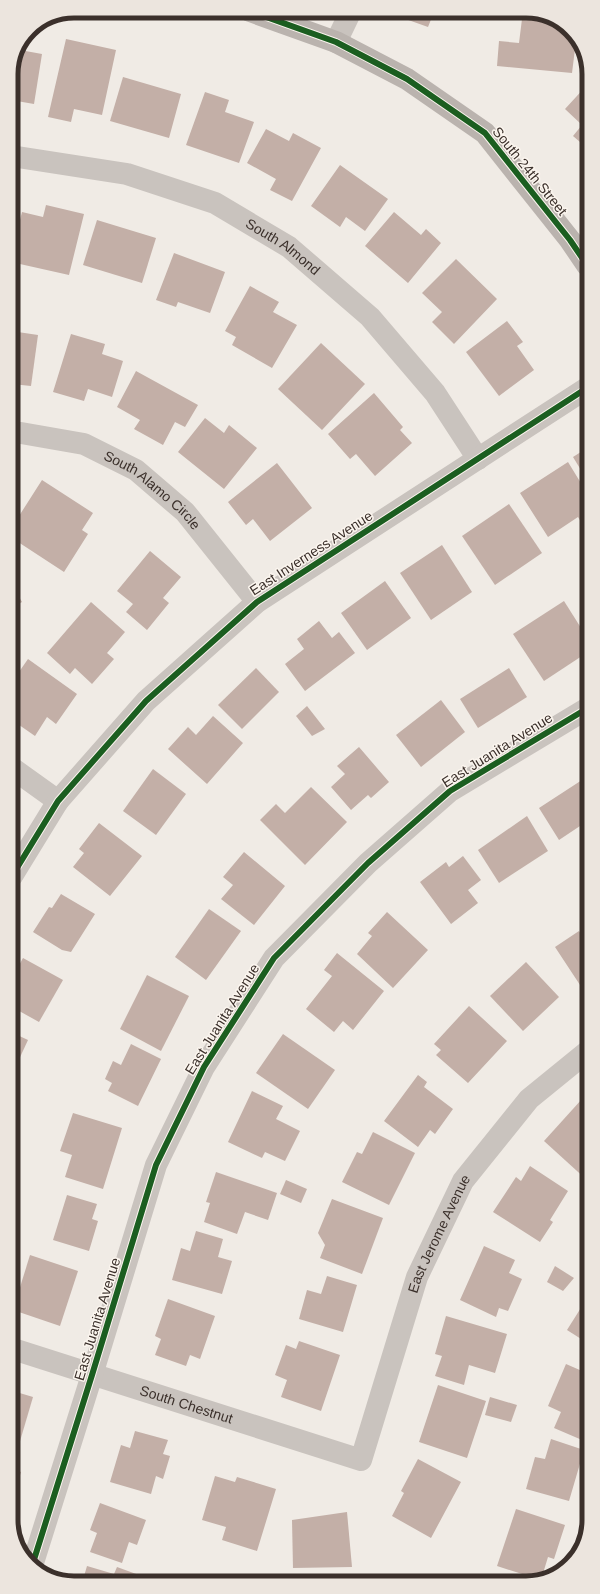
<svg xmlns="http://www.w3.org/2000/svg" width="600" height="1594" font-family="Arial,sans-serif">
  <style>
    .building { fill: #c3afa7 }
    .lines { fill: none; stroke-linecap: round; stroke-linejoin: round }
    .street { stroke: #c9c3be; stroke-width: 22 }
    .secondary { stroke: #bab3ae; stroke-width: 22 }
    .cycleway-casing { stroke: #fbf5ee; stroke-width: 8 }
    .cycleway { stroke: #1b5e20; stroke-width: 6 }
    .labels { text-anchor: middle; stroke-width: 3; stroke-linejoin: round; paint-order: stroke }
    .street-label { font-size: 14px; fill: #3b302b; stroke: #fbf5ee }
    .rim { fill: none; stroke: #3b302b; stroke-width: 5 }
  </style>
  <rect width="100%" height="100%" fill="#f0ebe5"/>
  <!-- building -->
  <g class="building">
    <polygon points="399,11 444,11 443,15 434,12 428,27 397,16"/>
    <polygon points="523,11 530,11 564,24 576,41 572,73 497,66 499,41 519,43"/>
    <polygon points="66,39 116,50 102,115 74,109 71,122 48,117"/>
    <polygon points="20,50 42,54 34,104 11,100 11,70"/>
    <polygon points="123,77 181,94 169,138 110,121"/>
    <polygon points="587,85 587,148 573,136 582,125 565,109"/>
    <polygon points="205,92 229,100 225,112 254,122 239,163 186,145"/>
    <polygon points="266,129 289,141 293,133 321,148 292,201 270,190 276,179 247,163"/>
    <polygon points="340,165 388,199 365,231 346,217 340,227 311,206"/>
    <polygon points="46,205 84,214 69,275 11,262 11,255 22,212 43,217"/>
    <polygon points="394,212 421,235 426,229 441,243 408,283 365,246"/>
    <polygon points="97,220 156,238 142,283 83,265"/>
    <polygon points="174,253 225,272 210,313 178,302 176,307 156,300"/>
    <polygon points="456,259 497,299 454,344 432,322 442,312 422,293"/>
    <polygon points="250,286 279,302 273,312 297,325 272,368 232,345 236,337 225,331"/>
    <polygon points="507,321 523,342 517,346 534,370 499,396 466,352"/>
    <polygon points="11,331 38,335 31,386 12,384"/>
    <polygon points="71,334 105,344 102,354 123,361 112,397 88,389 84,401 53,392"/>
    <polygon points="321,343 365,384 322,430 278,389"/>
    <polygon points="136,371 198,405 185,427 175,422 163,445 134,429 140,420 117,407"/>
    <polygon points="374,393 403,427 400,430 412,443 375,476 356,454 350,459 328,434"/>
    <polygon points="205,418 224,433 229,425 257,448 224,489 178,452"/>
    <polygon points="587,448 587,480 573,457"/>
    <polygon points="568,462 587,493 587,529 586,530 578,517 548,537 520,493"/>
    <polygon points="277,463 312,508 270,541 253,519 246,525 228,502"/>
    <polygon points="42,480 93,513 82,530 88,534 64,572 12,538 12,527"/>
    <polygon points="509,504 542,553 495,585 462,536"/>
    <polygon points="442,545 472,592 431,620 400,573"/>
    <polygon points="150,551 181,577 163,598 169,603 147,630 126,612 133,604 117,591"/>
    <polygon points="385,581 411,618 367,650 341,613"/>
    <polygon points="12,584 22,602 12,608"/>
    <polygon points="588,595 588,611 580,599"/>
    <polygon points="564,601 588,639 588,652 544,681 513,634"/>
    <polygon points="91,602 125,632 107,653 114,659 92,684 75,668 70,674 47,653"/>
    <polygon points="319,621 332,638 339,632 355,653 305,691 285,664 304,649 297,639"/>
    <polygon points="28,659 77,694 56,724 47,717 35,736 12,720 12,682"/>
    <polygon points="256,668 279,692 242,729 218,705"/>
    <polygon points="509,668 527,697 478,728 460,699"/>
    <polygon points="441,700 465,732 421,767 396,735"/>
    <polygon points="307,706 325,729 312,736 296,716"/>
    <polygon points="213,716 243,743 207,784 168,749 188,727 196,735"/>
    <polygon points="359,747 389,782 371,798 368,795 351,810 331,787 345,774 337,766"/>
    <polygon points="153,769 186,794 156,835 123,811"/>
    <polygon points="582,780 588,789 588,837 580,826 559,840 539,808"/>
    <polygon points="311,787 347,822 305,865 260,820 276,804 285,813"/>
    <polygon points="527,816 548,851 499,883 478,850"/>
    <polygon points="99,823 142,856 110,896 73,867 84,853 79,849"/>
    <polygon points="244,852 285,886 254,925 221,899 233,885 223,877"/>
    <polygon points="463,856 481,880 468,890 478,903 451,924 420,882 446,862 449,867"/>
    <polygon points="61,894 95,914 71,952 62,950 33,932 49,907 52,908"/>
    <polygon points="209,909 241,931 206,980 175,957"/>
    <polygon points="387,912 428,950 393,988 357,954 372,936 368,933"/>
    <polygon points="579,931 584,939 588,936 588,983 582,988 555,947"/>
    <polygon points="337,953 384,991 353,1030 343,1021 334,1032 306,1009 332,976 324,970"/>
    <polygon points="23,958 63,980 39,1022 12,1007 12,978"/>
    <polygon points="526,962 559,997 523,1031 490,996"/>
    <polygon points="147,975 189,996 161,1051 120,1029"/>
    <polygon points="469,1006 507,1041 468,1083 436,1055 441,1050 434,1044"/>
    <polygon points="13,1033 28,1040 15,1068 13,1067"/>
    <polygon points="283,1034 335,1070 308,1109 256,1073"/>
    <polygon points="131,1044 161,1059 138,1106 108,1091 112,1083 105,1079 113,1061 121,1065"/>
    <polygon points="418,1075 427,1082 424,1087 453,1109 435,1134 430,1130 418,1147 384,1121"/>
    <polygon points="252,1091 283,1106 276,1119 300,1131 285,1161 265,1152 262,1158 228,1142"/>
    <polygon points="582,1099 588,1105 588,1181 544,1141"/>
    <polygon points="73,1113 122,1128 103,1189 65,1177 72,1155 60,1151"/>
    <polygon points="373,1132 415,1153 389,1205 342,1182 357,1152 362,1154"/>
    <polygon points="530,1166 568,1191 550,1220 553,1222 540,1242 493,1212 516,1177 521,1181"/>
    <polygon points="216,1172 277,1193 268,1220 245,1212 237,1234 204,1222 210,1203 206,1202"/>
    <polygon points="286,1180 307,1189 301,1203 280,1194"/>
    <polygon points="67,1195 97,1204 92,1219 98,1221 89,1251 53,1240"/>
    <polygon points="332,1199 383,1218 362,1274 320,1258 325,1245 318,1233"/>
    <polygon points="196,1231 223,1239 218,1257 232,1261 222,1294 172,1280 181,1248 190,1251"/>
    <polygon points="484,1246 515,1260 509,1273 522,1279 508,1311 499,1308 496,1317 460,1300"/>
    <polygon points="30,1255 78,1271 60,1326 13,1310"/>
    <polygon points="555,1266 574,1278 563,1291 547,1282"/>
    <polygon points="327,1276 357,1285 343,1332 299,1319 307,1290 321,1294"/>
    <polygon points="589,1295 589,1344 567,1330"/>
    <polygon points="168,1299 215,1316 200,1359 190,1355 186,1366 155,1355 161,1339 155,1336"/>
    <polygon points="446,1316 507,1334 495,1373 469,1365 464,1385 435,1376 442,1356 435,1354"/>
    <polygon points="299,1341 340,1355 321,1411 281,1397 287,1380 275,1375 286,1345 296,1349"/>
    <polygon points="566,1364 589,1374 589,1443 554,1428 561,1412 548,1406"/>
    <polygon points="438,1385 486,1401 467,1458 419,1442"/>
    <polygon points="13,1391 33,1397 18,1448 13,1446"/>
    <polygon points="490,1397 517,1405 511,1422 485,1415"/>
    <polygon points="135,1431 168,1440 163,1454 170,1456 163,1479 156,1476 151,1494 110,1482 121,1445 130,1448"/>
    <polygon points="551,1439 584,1450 569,1501 526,1489 535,1457 545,1459"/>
    <polygon points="418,1459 461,1482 431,1538 392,1516 404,1493 401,1491"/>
    <polygon points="13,1469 21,1472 14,1495 13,1495"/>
    <polygon points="215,1476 235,1482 237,1477 276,1489 257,1551 222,1540 226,1527 202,1520"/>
    <polygon points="100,1503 146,1520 137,1545 129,1542 122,1563 90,1552 97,1533 90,1530"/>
    <polygon points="516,1509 565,1525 554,1559 548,1557 541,1580 497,1566"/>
    <polygon points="347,1512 352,1567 293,1568 292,1520"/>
    <polygon points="87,1566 114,1574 117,1567 139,1575 137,1583 82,1583"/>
    <polygon points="482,1577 495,1581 480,1581"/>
  </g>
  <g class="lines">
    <!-- street -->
    <g class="street">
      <polyline points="336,42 351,11"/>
      <path id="s1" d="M11,156L127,174L215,203L289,247L370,317L435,393L478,459"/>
      <path id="s2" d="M12,433H21L84,444L136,470L185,512L257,602"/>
      <polyline points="12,768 58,801"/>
      <polyline points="12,876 58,801 146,701 257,602 587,388"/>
      <path id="s3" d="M13,1349L361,1460L417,1277L463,1181L529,1099L588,1051"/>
      <polyline points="32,1566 92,1375 156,1165 204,1067 274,958 368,863 450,791 588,708"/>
    </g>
    <!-- secondary -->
    <polyline class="secondary" points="250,11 336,42 407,79 485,133 570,240 587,265"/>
    <!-- cycleway casing -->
    <g class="cycleway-casing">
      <g id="cycleway">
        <polyline points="250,11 336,42 407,79 485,133 570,240 587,265"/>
        <polyline points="12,876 58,801 146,701 257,602 587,388"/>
        <polyline points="32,1566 92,1375 156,1165 204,1067 274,958 368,863 450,791 588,708"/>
      </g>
    </g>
    <!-- cycleway -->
    <use href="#cycleway" class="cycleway"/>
  </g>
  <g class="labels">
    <!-- street labels -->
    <g class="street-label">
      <text transform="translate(530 171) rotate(51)" y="5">South 24th Street</text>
      <text dy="5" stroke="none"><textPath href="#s1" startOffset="291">South Almond</textPath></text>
      <text dy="5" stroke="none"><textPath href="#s2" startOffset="156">South Alamo Circle</textPath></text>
      <text transform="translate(311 553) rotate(-33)" y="5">East Inverness Avenue</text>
      <text transform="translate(497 750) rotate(-32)" y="5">East Juanita Avenue</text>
      <text transform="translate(222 1019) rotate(-58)" y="5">East Juanita Avenue</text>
      <text dy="5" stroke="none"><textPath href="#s3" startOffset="605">East Jerome Avenue</textPath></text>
      <text transform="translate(97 1319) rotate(-73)" y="5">East Juanita Avenue</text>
      <text dy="5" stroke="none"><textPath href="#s3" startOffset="182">South Chestnut</textPath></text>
    </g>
  </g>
  <!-- crop -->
  <path d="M0 0H600V1594H0ZM74 18H526A56 56 0 0 1 582 74V1520A56 56 0 0 1 526 1576H74A56 56 0 0 1 18 1520V74A56 56 0 0 1 74 18Z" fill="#ece5de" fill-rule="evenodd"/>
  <path class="rim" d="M74 18H526A56 56 0 0 1 582 74V1520A56 56 0 0 1 526 1576H74A56 56 0 0 1 18 1520V74A56 56 0 0 1 74 18Z"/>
</svg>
